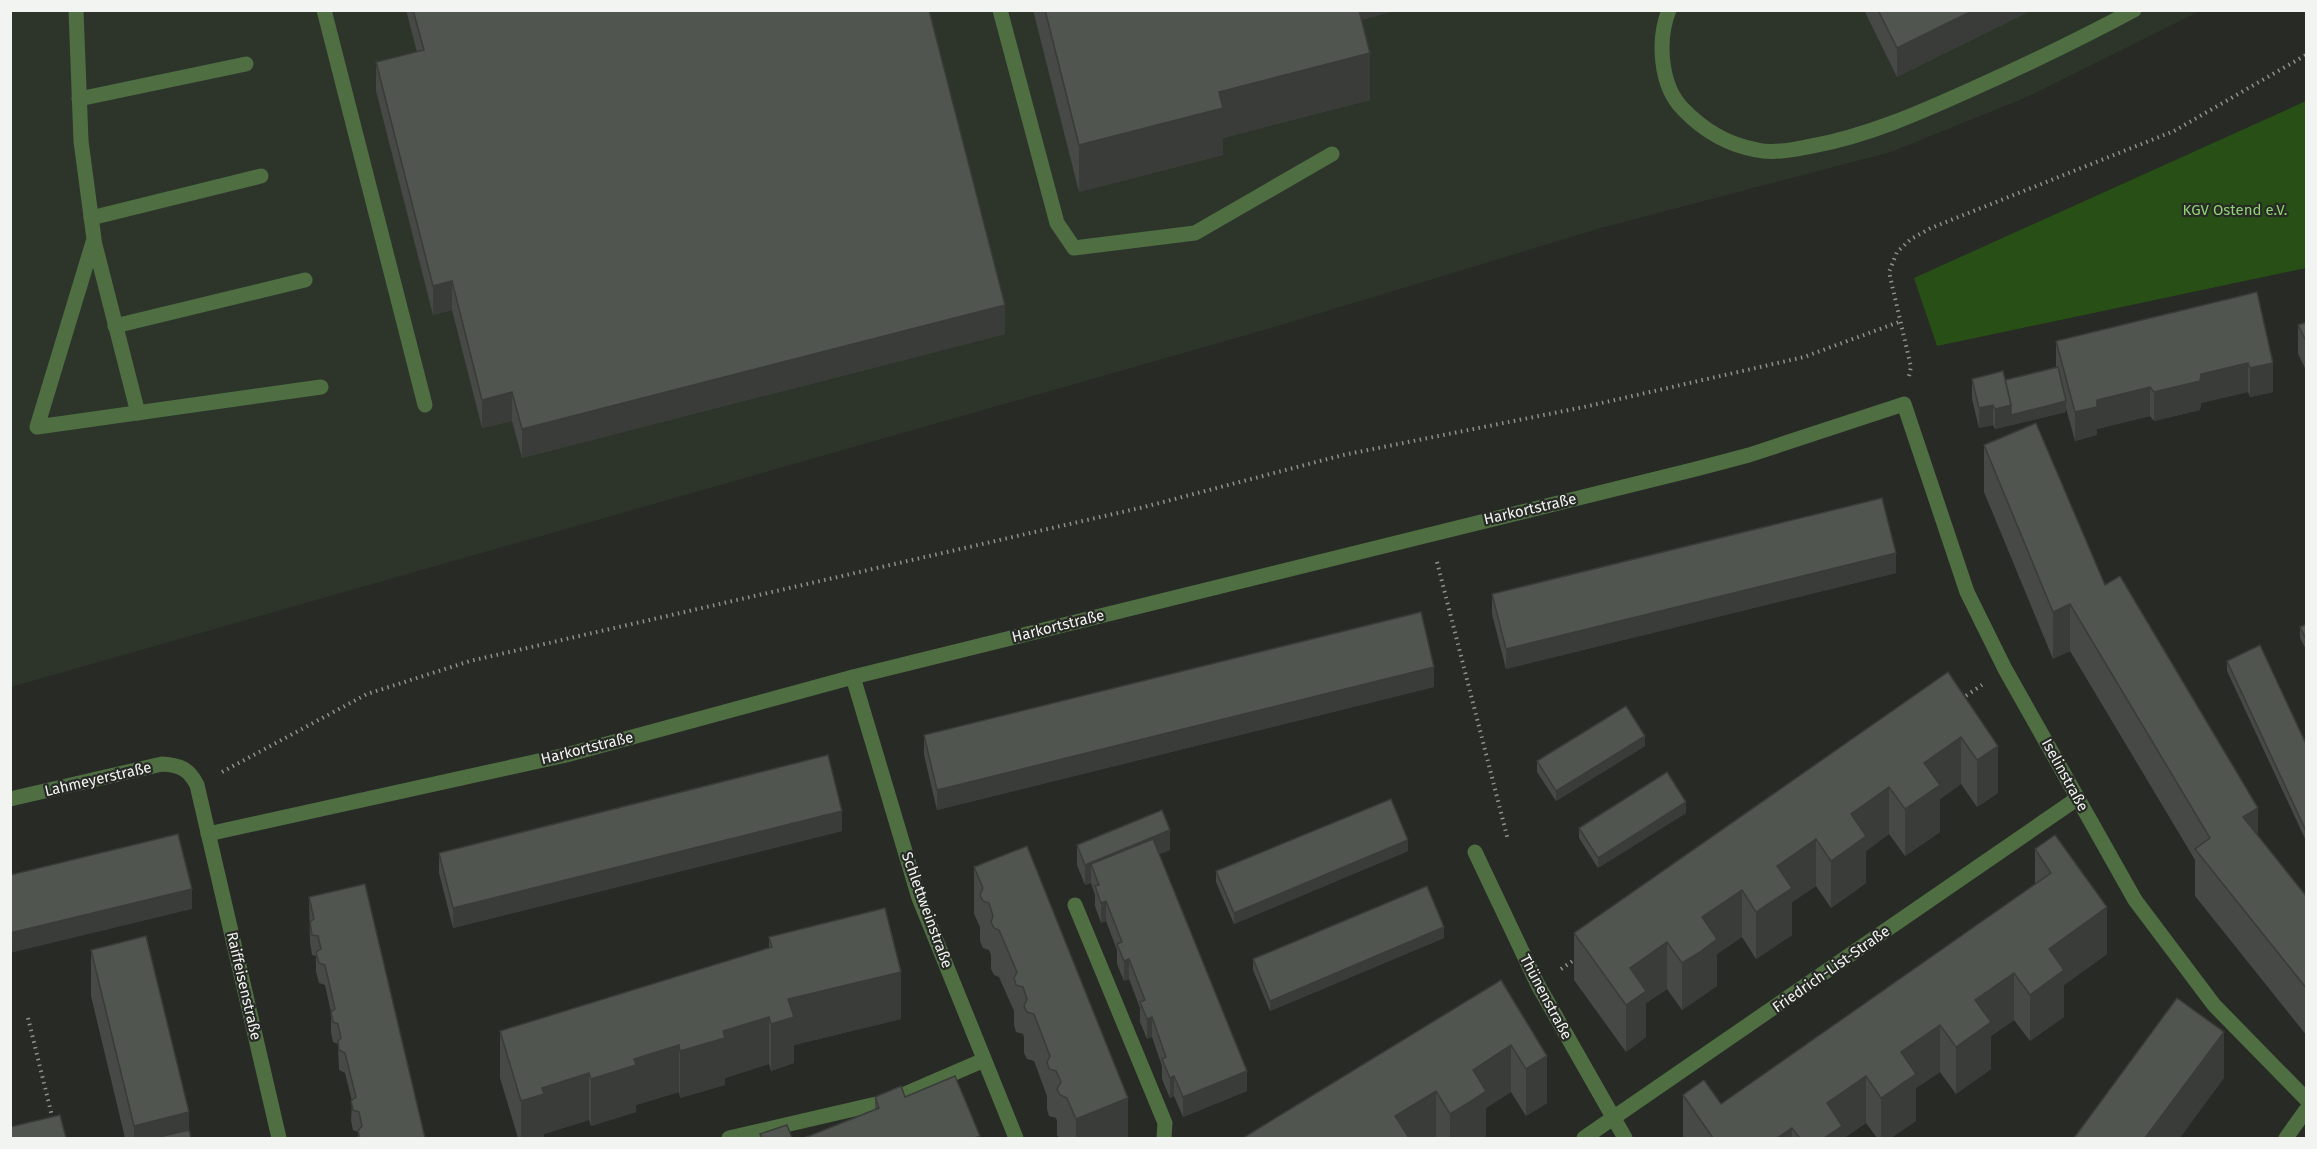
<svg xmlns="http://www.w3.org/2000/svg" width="2317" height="1149" font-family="'Fira Sans',sans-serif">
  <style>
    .built { fill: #2d352b }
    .green { fill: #285016 }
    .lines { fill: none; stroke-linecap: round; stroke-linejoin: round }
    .path { stroke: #8f918d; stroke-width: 4; stroke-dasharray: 1.5 4.5; stroke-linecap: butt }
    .service { stroke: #4f6f43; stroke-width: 15 }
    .minor { stroke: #4f6f43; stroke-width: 15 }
    .wall { fill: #464945 }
    .shaded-wall { fill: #393c38 }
    .building { fill: #515550; stroke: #393c38; stroke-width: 1.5 }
    .labels { text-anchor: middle; stroke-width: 4.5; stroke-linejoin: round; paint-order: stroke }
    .park-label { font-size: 15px; fill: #90d376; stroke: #272a25 }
    .street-label { font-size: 15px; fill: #f2f4f1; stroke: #272a25 }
  </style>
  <rect width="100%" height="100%" fill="#272a25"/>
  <!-- built -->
  <polygon class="built" points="11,11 2200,11 2027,97 1891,152 1601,228 1271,328 11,687"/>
  <!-- green -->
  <polygon class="green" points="2306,101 2306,268 1937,346 1914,278"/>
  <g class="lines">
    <!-- path -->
    <g class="path">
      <polyline points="1909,376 1911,367 1889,272 1897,252 1911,239 1931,228 2174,131 2306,55"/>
      <polyline points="1437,562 1508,840"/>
      <polyline points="1961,699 1982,685"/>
      <polyline points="222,772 367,694 470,661 1144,507 1343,455 1584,407 1804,357 1899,322"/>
      <polyline points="1561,969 1577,958"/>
      <polyline points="28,1018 53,1120"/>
    </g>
    <!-- service -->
    <g class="service">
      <polyline points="76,10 81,141 94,239 37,427 321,387"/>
      <polyline points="324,10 425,405"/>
      <polyline points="1000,10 1057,223 1074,248 1195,233 1332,154"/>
      <path d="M1669,10C1657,40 1660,86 1683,109C1703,130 1729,145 1757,150C1774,154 1795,149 1812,146C1867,136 1919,113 1970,90C2026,65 2080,39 2134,10"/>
      <polyline points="79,99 246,64"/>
      <polyline points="91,218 261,176"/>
      <polyline points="94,241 138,413"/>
      <polyline points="115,326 305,280"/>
    </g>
    <!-- minor -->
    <g class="minor">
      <polyline points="853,677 919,898 1016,1138"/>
      <path d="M10,799L162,764C180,765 189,769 197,785L279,1138"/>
      <polyline points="208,834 566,755 853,677 1696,469 1749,455 1904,404 1967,592 2005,669 2135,900 2214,1005 2306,1099"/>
      <polyline points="1475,852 1538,985 1625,1138"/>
      <polyline points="1075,905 1165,1123 1164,1138"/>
      <polyline points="729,1138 889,1101 984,1060"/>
      <polyline points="1584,1138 2078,798"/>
      <polyline points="2286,1138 2306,1110"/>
    </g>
  </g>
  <!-- wall -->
  <g class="wall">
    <polygon points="406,10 929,10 1005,334 522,458 512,421 482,428 452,310 433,315 376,91 376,62 417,52"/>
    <polygon points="1033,10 1398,10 1361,20 1370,100 1223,138 1223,155 1079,192"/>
    <polygon points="1864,10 2032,10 1897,77"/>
    <polygon points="2257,292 2273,392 2250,397 2248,392 2201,403 2200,410 2154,421 2150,416 2097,429 2097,435 2075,441 2066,408 2066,412 1995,429 1993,425 1979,428 1972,399 1972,379 2005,380 2056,367 2056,341"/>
    <polygon points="2307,322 2307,372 2298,354 2298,325"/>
    <polygon points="1984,445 2105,585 2258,837 2307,897 2307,1036 2195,896 2195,860 2070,651 2053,659 1984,492"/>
    <polygon points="1896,573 1506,669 1492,614 1492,594"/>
    <polygon points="2307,624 2307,651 2300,638 2300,627"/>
    <polygon points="2227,661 2307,746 2307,843 2227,671"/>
    <polygon points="1948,672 1998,793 1977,807 1961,784 1940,799 1940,832 1905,856 1889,834 1866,851 1866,883 1848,896 1831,908 1816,886 1792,902 1792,935 1756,959 1742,937 1717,954 1717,986 1682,1010 1667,989 1646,1003 1646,1037 1626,1052 1574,980 1574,933"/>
    <polygon points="1434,687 937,810 924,755 924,735"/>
    <polygon points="1645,746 1556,801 1537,772 1537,761"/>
    <polygon points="1686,813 1598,868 1579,838 1579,828"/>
    <polygon points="842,831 453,928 439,873 439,853"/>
    <polygon points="1077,845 1170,850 1159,854 1247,1091 1183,1117 1174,1096 1170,1098 1162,1079 1162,1066 1152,1037 1147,1039 1140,1022 1140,1008 1129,979 1124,981 1117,964 1117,950 1106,921 1101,923 1095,906 1095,895 1091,883 1085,885 1077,865"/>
    <polygon points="2035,849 2107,954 2064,985 2064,1017 2030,1041 2014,1020 1991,1036 1991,1069 1956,1094 1940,1072 1916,1088 1916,1121 1891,1138 1877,1138 1866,1123 1844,1138 1683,1138 1683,1095 1721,1104 2035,884"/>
    <polygon points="1408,851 1234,924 1216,882 1216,871"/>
    <polygon points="974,867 1128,1138 1059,1138 1057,1135 1057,1121 1056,1118 1049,1116 1047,1109 1047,1096 1034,1061 1027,1059 1024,1053 1024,1037 1023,1034 1016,1032 1014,1025 1014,1011 999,977 994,975 991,969 991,955 989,950 983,948 980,941 980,927 974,914"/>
    <polygon points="309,897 425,1138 358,1138 358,1132 353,1130 351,1121 352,1101 345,1073 339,1070 338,1044 333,1042 331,1032 331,1012 325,985 319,983 316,972 316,956 312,955 310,942"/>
    <polygon points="769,937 901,1019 794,1045 794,1063 771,1071 769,1064 725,1078 725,1085 680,1098 679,1092 636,1105 636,1112 591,1126 589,1120 544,1134 544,1138 518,1138 500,1078 500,1031 769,948"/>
    <polygon points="1444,938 1270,1011 1253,970 1253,959"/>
    <polygon points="91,950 189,1130 191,1138 125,1138 91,996"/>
    <polygon points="1501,980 1547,1103 1526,1116 1511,1092 1486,1108 1486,1138 1243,1138"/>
    <polygon points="875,1097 905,1097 980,1138 875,1110"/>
  </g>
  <!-- shaded-wall -->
  <g class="shaded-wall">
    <polygon points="1350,10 1398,10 1350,23"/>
    <polygon points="1974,10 2032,10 1897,77 1897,48"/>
    <polygon points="1370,53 1370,100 1223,138 1223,155 1079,192 1079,145 1219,92"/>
    <polygon points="452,281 452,310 433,315 433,286"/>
    <polygon points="1005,305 1005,334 522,458 522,429"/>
    <polygon points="2248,363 2248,392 2201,403 2200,410 2154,421 2154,392 2201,374"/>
    <polygon points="2273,363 2273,392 2250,397 2250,368"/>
    <polygon points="2150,387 2150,416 2097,429 2097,435 2075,441 2075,412 2097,400"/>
    <polygon points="512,392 512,421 482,428 482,400"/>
    <polygon points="2066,401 2066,412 2011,425 2011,415"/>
    <polygon points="1993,405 1993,425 1979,428 1979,408"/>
    <polygon points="2011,405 2011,425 1995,429 1995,409"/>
    <polygon points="1896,553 1896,573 1506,669 1506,649"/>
    <polygon points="2070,604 2070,651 2053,659 2053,612"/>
    <polygon points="1434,667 1434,687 937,810 937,790"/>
    <polygon points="1645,736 1645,746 1556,801 1556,791"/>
    <polygon points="1961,737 1961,784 1940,799 1940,832 1905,856 1905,809 1924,763"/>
    <polygon points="1998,746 1998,793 1977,807 1977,760"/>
    <polygon points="1889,787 1889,834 1866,851 1866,883 1831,908 1831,861 1851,814"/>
    <polygon points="1686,802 1686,813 1598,868 1598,858"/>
    <polygon points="2258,808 2258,855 2243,817"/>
    <polygon points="842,811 842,831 453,928 453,908"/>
    <polygon points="1170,830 1170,850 1097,880 1091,864 1091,883 1085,885 1085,865"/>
    <polygon points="1816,839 1816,886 1792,902 1792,935 1756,959 1756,912 1777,866"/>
    <polygon points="1408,840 1408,851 1234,924 1234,913"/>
    <polygon points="192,889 192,909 10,953 10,933"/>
    <polygon points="1742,890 1742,937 1717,954 1717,986 1682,1010 1682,963 1702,917"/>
    <polygon points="1106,901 1106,921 1101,923 1101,903"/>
    <polygon points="2107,907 2107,954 2064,985 2064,1017 2030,1041 2030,995 2049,949"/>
    <polygon points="1444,927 1444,938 1270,1011 1270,1001"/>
    <polygon points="1667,942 1667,989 1646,1003 1646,1037 1626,1052 1626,1005 1630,968"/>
    <polygon points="1129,959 1129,979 1124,981 1124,961"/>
    <polygon points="901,972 901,1019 794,1045 794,1063 771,1071 771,1024 788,999"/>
    <polygon points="2014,973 2014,1020 1991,1036 1991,1069 1956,1094 1956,1047 1975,1000"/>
    <polygon points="769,1017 769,1064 725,1078 725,1085 680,1098 680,1051 723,1031"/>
    <polygon points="1152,1017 1152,1037 1147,1039 1147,1019"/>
    <polygon points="1940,1025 1940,1072 1916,1088 1916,1121 1891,1138 1881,1138 1881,1098 1901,1052"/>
    <polygon points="2224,1032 2224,1078 2180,1138 2145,1138"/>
    <polygon points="679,1045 679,1092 636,1105 636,1112 591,1126 591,1079 634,1059"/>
    <polygon points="1511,1045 1511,1092 1486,1108 1486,1138 1450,1138 1450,1114 1473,1070"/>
    <polygon points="1547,1056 1547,1103 1526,1116 1526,1069"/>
    <polygon points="1247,1071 1247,1091 1183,1117 1183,1097"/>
    <polygon points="589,1073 589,1120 544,1134 544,1138 521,1138 521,1101 542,1088"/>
    <polygon points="1174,1076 1174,1096 1170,1098 1170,1078"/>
    <polygon points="1866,1076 1866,1123 1844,1138 1824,1138 1827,1103"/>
    <polygon points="1436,1091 1436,1138 1395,1138 1395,1116"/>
    <polygon points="1128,1098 1128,1138 1076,1138 1076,1119"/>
    <polygon points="189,1112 189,1138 134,1138 134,1126"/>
    <polygon points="1792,1128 1792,1138 1777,1138"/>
  </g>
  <!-- building -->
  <g class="building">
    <polygon points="413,10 929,10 1005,305 522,429 512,392 482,400 452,281 433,286 376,62 424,50"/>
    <polygon points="1045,10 1359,10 1370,53 1219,92 1223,108 1079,145"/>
    <polygon points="1878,10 1974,10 1897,48"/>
    <polygon points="2257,292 2273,363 2250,368 2248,363 2201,374 2200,381 2154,392 2150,387 2097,400 2097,407 2075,412 2056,341"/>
    <polygon points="2307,322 2307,343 2298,325"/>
    <polygon points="2058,367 2066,401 2011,415 2011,405 2005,380"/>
    <polygon points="2003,371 2011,405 1995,409 1993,405 1979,408 1972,379"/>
    <polygon points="2036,423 2105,585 2120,576 2258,808 2243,817 2307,897 2307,989 2195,849 2210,838 2070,604 2053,612 1984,445"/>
    <polygon points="1882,498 1896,553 1506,649 1492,594"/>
    <polygon points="1421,612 1434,667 937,790 924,735"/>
    <polygon points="2307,624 2307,641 2300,627"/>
    <polygon points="2260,645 2307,746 2307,833 2227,661"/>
    <polygon points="1948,672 1998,746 1977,760 1961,737 1924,763 1940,785 1905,809 1889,787 1851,814 1866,836 1848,849 1831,861 1816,839 1777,866 1792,888 1756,912 1742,890 1702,917 1717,939 1700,952 1682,963 1667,942 1630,968 1646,991 1626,1005 1574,933"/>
    <polygon points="1626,706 1645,736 1556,791 1537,761"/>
    <polygon points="828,755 842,811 453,908 439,853"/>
    <polygon points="1667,772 1686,802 1598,858 1579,828"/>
    <polygon points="1391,799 1408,840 1234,913 1216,871"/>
    <polygon points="1162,810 1170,830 1085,865 1077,845"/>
    <polygon points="178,834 192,889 10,933 10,875"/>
    <polygon points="2055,835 2107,907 2049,949 2064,970 2030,995 2014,973 1975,1000 1991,1022 1956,1047 1940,1025 1901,1052 1916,1074 1881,1098 1866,1076 1827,1103 1842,1126 1824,1138 1800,1138 1792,1128 1777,1138 1713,1138 1683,1095 1704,1080 1721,1104 2051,873 2035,849"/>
    <polygon points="1153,839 1247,1071 1183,1097 1174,1076 1170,1078 1162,1059 1166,1057 1152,1017 1147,1019 1140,1002 1145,1000 1129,959 1124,961 1117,944 1122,942 1106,901 1101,903 1095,886 1099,885 1091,864"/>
    <polygon points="1027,846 1128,1098 1076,1119 1067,1098 1060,1095 1057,1089 1061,1082 1056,1071 1049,1069 1047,1062 1050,1056 1034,1014 1027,1012 1024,1006 1027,999 1023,987 1016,985 1014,978 1017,972 999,930 994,928 991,922 993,916 989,903 983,901 980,895 983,888 974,867"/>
    <polygon points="365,884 425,1138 360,1138 358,1131 362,1126 359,1112 353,1110 351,1101 356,1097 345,1053 339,1050 338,1041 341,1038 338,1024 333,1022 331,1012 335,1009 325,965 319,963 316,952 321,949 318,936 312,935 310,922 314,919 309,897"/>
    <polygon points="1427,886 1444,927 1270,1001 1253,959"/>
    <polygon points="885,908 901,972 788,999 794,1017 771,1024 769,1017 723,1031 725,1038 680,1051 679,1045 634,1059 636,1065 591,1079 589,1073 542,1088 544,1094 521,1101 500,1031 772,947 769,937"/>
    <polygon points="146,936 189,1112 134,1126 91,950"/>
    <polygon points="1501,980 1547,1056 1526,1069 1511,1045 1473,1070 1486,1091 1468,1103 1450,1114 1436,1091 1395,1116 1409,1138 1243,1138"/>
    <polygon points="2177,998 2224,1032 2145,1138 2074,1138"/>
    <polygon points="955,1076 980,1136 975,1138 804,1138 879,1108 875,1097 901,1086 905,1097"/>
    <polygon points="60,1115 66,1138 10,1138 10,1127"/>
    <polygon points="787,1125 792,1138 762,1138 760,1134"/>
    <polygon points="189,1130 191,1138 155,1138"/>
  </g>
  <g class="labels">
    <!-- park labels -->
    <g class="park-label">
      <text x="2235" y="215">KGV Ostend e.V.</text>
    </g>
    <!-- street labels -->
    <g class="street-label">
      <text transform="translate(1530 509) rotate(-13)" y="5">Harkortstraße</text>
      <text transform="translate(1058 626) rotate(-14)" y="5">Harkortstraße</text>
      <text transform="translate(587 748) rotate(-14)" y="5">Harkortstraße</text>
      <text transform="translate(2065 775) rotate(61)" y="5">Iselinstraße</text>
      <text transform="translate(98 779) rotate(-13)" y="5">Lahmeyerstraße</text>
      <text transform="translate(927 910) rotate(70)" y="5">Schlettweinstraße</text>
      <text transform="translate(1831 969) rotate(-35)" y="5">Friedrich-List-Straße</text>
      <text transform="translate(244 986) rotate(77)" y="5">Raiffeisenstraße</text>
      <text transform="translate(1546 997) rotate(62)" y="5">Thünenstraße</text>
    </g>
  </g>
  <!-- border -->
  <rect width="2317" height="1149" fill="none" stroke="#f2f4f1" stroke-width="24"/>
</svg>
